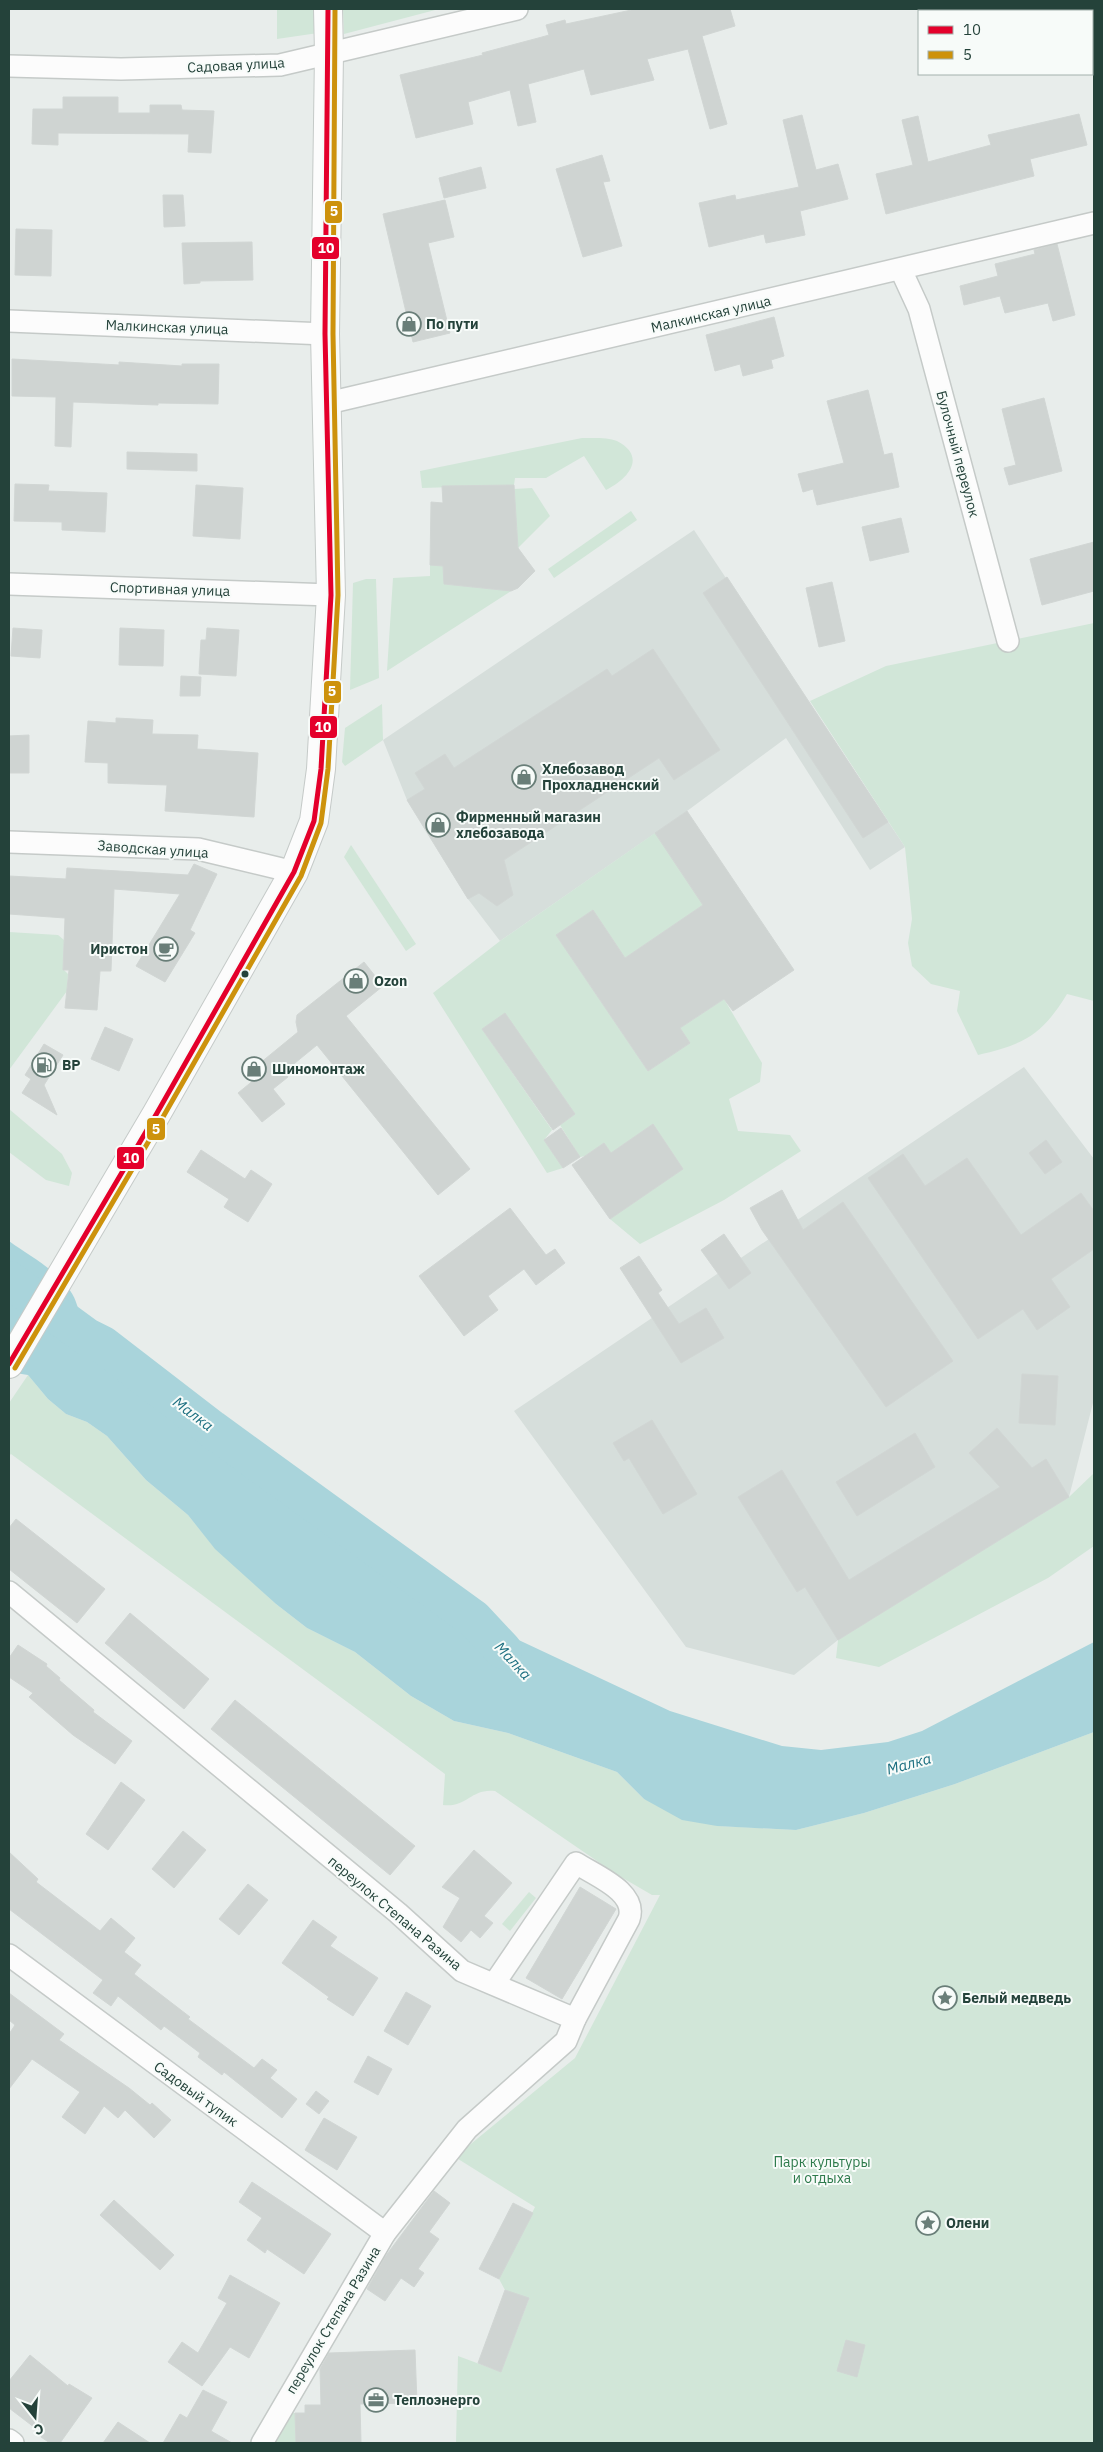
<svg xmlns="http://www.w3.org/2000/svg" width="1103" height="2452" font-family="'IBM Plex Sans',sans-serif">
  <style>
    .built { fill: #d6dedb }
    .green { fill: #d1e6d8 }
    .water { fill: #a9d4db }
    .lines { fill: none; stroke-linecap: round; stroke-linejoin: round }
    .river { stroke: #a9d4db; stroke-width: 38 }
    .building { fill: #cfd4d2; stroke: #d1d6d4 }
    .minor-casing { stroke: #c5cac8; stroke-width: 24 }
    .tertiary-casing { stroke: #c5cac8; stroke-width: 30 }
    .minor { stroke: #fcfcfc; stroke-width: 21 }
    .tertiary { stroke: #fcfcfc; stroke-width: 28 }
    .bus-1-casing { stroke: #f7fbf9; stroke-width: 9 }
    .bus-2-casing { stroke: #f7fbf9; stroke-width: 9 }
    .bus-1 { stroke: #e4002b; stroke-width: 5 }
    .bus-2 { stroke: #cd920c; stroke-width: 5 }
    .bus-dot { fill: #24423a; stroke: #f7fbf9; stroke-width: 2 }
    .labels { text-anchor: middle; stroke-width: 4; stroke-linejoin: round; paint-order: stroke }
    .street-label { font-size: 14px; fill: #24423a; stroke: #f7fbf9 }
    .poi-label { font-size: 14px; font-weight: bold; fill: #24423a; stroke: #f7fbf9; text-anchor: start }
    .park-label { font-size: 14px; fill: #2d7a4b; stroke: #f7fbf9 }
    .water-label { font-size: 15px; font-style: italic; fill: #1c6f80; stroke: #f7fbf9 }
    .line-badge { stroke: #f7fbf9; stroke-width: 2 }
    .badge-label { font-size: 14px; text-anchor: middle; font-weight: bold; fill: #fff }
  </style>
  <rect width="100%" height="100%" fill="#e8edeb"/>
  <!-- built -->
  <g class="built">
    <polygon points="694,530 905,847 870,870 786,738 687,811 500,941 468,899 407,800 383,740"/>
    <polygon points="1024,1067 1094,1159 1094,1399 1069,1497 838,1640 794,1675 686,1647 514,1411"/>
  </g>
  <!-- green -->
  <g class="green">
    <polygon points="277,9 316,9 318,33 277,39"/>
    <polygon points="343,9 439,9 344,34"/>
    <path d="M582,438C592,438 608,437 617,441C648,457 627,480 606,490L584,456L546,478H515L514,485L422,488L420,471Z"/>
    <polygon points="532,488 550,516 518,548 514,489"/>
    <polygon points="631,511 637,520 554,578 548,569"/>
    <polygon points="430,565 443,566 445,584 511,591 387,671 393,578 430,576"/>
    <polygon points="366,579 376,579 379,678 350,690 353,583"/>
    <path d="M1094,623V1001L1067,994C1042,1035 1025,1044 978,1055L957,1011L960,991L931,984L912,966L908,943L912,919L905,847L810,701L886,666Z"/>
    <polygon points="382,704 383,740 345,766 342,762 345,728"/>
    <polygon points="655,833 703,905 625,958 593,910 556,935 648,1071 690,1043 680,1028 724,999 762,1063 760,1082 729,1099 738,1131 790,1135 801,1151 724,1200 640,1244 610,1219 683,1169 653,1124 611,1153 604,1143 585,1156 580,1157 560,1125 575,1114 505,1014 482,1029 552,1130 544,1140 563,1168 547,1173 433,993 500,941"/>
    <polygon points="351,845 416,944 406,951 344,857"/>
    <polygon points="9,932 58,935 64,940 63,969 68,974 67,991 9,1070"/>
    <polygon points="9,1109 62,1154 72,1173 69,1186 46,1180 9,1152"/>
    <path d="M28,1375L48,1399L66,1414L87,1422L107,1436L146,1480L188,1515L214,1547L276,1604L307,1628L355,1652L411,1696L454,1721L508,1733L617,1772L644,1799L718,1826L796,1830L864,1813L955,1784L1094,1732V2443H456L458,2356L501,2372L529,2299L505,2290L499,2279L535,2207L455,2157L575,2058L660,1895H652L616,1874L495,1791C471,1788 467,1808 443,1805L445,1774L11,1454L9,1456V1403Z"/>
    <polygon points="1094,1473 1094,1546 1048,1578 879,1667 836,1658 838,1640 1069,1497"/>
    <polygon points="529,1892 536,1898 510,1931 502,1924"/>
    <polygon points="285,2413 295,2413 296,2443 269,2443"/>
  </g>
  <!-- water -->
  <path class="water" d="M9,1241C28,1255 55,1269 69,1289C87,1314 70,1327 103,1345L212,1429L474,1619L670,1711L782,1746L821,1750L888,1742L922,1731L1094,1642V1732L955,1784L864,1813L796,1830L717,1826L682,1820L644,1799L617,1772L508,1733L454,1721L411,1696L355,1652L307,1628L276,1604L215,1549L188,1515L146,1480L107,1436L87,1422L66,1414L48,1399L28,1375L9,1372Z"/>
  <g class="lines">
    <!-- river -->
    <polyline class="river" points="9,1280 87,1337 103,1345 212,1429 474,1619 503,1650"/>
  </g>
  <!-- building -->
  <g class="building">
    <polygon points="636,9 730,9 735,26 702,36 727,124 710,129 688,49 647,59 654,80 591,95 584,69 528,84 536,122 518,126 510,90 468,102 473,124 416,138 400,75 483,55 482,53 542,37 549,35 546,25 565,20 566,24"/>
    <polygon points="63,97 118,97 118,113 150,113 150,105 181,105 182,110 214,111 211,153 188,152 189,134 58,133 58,145 32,144 33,109 63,109"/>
    <polygon points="1079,114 1087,145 1030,159 1034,176 886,214 876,174 913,165 902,120 918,116 928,162 991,145 988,135"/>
    <polygon points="802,115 816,170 838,164 848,199 800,211 805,235 766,243 764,234 709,247 699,203 735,195 736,200 799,187 783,120"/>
    <polygon points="602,155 610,181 603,182 622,246 583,257 556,169"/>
    <polygon points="481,167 486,188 444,198 439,178"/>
    <polygon points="163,195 183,195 185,226 164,227"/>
    <polygon points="445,200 454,237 428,243 450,333 413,342 383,214"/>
    <polygon points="16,229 52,230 51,276 15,275"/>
    <polygon points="252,242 253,280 200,281 200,283 184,284 182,243"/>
    <polygon points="1057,244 1075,315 1053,321 1048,303 1005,313 1000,296 964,305 960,286 998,276 995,264 1035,254 1034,250"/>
    <polygon points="774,317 784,356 771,360 773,368 743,376 740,364 715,371 706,335"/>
    <polygon points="12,359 119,365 119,362 182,366 182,364 219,364 218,404 158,403 158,405 73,402 71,447 55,446 56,397 12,396"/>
    <polygon points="868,390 884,455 892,453 899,487 817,505 813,489 803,492 798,474 844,463 827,401"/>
    <polygon points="1044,398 1062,471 1009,485 1004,468 1016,465 1002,409"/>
    <polygon points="127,452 197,454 197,471 127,469"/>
    <polygon points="15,484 49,485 48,491 107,493 105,532 62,530 62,522 14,521"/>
    <polygon points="196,485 243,488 240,539 193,536"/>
    <polygon points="514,485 518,548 535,571 518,588 511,591 444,584 443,566 430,565 431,502 443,503 442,486"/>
    <polygon points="901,518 909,552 870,561 862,527"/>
    <polygon points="1094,542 1094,591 1042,605 1030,559"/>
    <polygon points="727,577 888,822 863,838 703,593"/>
    <polygon points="832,582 845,641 819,647 806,588"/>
    <polygon points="13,628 42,630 40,658 11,656"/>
    <polygon points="120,628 164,630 163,666 119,665"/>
    <polygon points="207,628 239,630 236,676 199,674 201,640 206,640"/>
    <polygon points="653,649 720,750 674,780 659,758 504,860 513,895 497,906 479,893 468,899 407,800 425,789 415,773 445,754 454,768 607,669 612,676"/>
    <polygon points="181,676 201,677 200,696 180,696"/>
    <polygon points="116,718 153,720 152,734 198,735 197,749 258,753 254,817 165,811 167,785 108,783 108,763 85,762 88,721 116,723"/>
    <polygon points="29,735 29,773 9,773 9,736"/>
    <polygon points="687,811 794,970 733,1011 724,999 680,1028 690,1043 648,1071 556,935 593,910 625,958 703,905 655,833"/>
    <polygon points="194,864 217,874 190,930 195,933 165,982 136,966 180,894 114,889 111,971 100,971 97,1010 65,1008 69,970 63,970 65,918 9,914 9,876 66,879 67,868 188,875"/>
    <polygon points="364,962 383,986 346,1016 470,1169 438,1195 317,1045 284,1072 288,1077 273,1089 285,1104 262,1122 238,1093 260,1075 254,1068 298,1032 296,1022 297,1015"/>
    <polygon points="505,1013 575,1114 553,1130 482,1029"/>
    <polygon points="105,1027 133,1039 119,1071 91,1059"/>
    <polygon points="44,1044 63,1055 44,1085 57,1115 22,1093 31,1079 25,1075"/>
    <polygon points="653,1124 683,1169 610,1219 572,1165 604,1143 611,1153"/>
    <polygon points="561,1128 580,1157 563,1168 544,1140"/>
    <polygon points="1046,1140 1062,1162 1045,1174 1029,1153"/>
    <polygon points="201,1150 245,1179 251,1170 272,1184 248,1222 224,1207 229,1199 187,1172"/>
    <polygon points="903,1154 925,1186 967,1158 1021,1235 1081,1193 1094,1211 1094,1249 1051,1279 1070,1307 1037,1330 1023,1309 978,1339 868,1178"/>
    <polygon points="782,1190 803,1230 843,1202 953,1361 886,1407 762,1230 750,1208"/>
    <polygon points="510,1208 546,1255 555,1249 565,1263 536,1285 524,1269 488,1296 498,1310 464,1336 419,1276"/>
    <polygon points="724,1234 751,1273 729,1289 701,1250"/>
    <polygon points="639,1256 662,1290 658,1293 679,1324 706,1308 724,1338 681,1363 620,1268"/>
    <polygon points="1022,1374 1058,1376 1055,1425 1019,1423"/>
    <polygon points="652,1420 697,1494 663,1514 629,1458 624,1461 613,1443"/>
    <polygon points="997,1428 1032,1468 1046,1459 1069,1497 838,1640 805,1587 797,1592 738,1497 782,1470 849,1580 1000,1487 969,1453"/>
    <polygon points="915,1433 935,1467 857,1516 836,1482"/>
    <polygon points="16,1519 105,1589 77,1623 9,1569 9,1528"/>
    <polygon points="130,1613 209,1679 184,1709 105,1643"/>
    <polygon points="18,1645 47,1664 46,1666 60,1678 59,1680 94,1710 93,1712 132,1741 115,1764 73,1735 29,1697 33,1693 9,1677 9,1658"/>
    <polygon points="235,1700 415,1846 390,1875 211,1729"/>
    <polygon points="121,1782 145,1800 108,1850 86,1834"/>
    <polygon points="183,1831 206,1850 174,1888 152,1869"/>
    <polygon points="474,1850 512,1883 484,1916 493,1923 480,1938 471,1930 461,1942 443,1927 460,1898 442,1887"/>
    <polygon points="9,1852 38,1879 36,1882 100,1931 111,1918 135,1938 124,1952 141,1965 134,1974 190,2017 188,2019 254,2068 262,2059 277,2070 270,2078 297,2099 282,2118 224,2072 222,2075 198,2057 200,2053 164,2026 161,2030 118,1996 111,2006 93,1993 103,1980 9,1909"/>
    <polygon points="248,1884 268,1900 239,1935 219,1919"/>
    <polygon points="580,1887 616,1909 562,1999 526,1978"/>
    <polygon points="313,1920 337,1937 330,1946 378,1978 353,2016 327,1999 329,1997 282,1963"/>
    <polygon points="406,1992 431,2006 408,2045 384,2031"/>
    <polygon points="9,1993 64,2034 59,2040 129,2088 150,2105 152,2103 171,2120 154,2138 125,2110 118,2118 104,2106 85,2134 62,2117 80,2092 32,2059 9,2089 9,2034 15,2025 9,2020"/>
    <polygon points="368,2056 392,2069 378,2095 354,2082"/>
    <polygon points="316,2091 329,2101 319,2114 306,2104"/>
    <polygon points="324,2118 357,2137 337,2170 305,2150"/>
    <polygon points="252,2182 331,2234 304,2274 267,2249 265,2253 247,2240 262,2218 239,2202"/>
    <polygon points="434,2191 450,2203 429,2232 439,2239 418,2269 424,2273 414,2287 401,2278 385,2301 367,2289 385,2257"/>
    <polygon points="114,2200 174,2255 160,2270 100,2215"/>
    <polygon points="513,2203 533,2213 499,2279 479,2269"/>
    <polygon points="230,2275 280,2303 249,2358 230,2347 202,2386 168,2362 182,2342 198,2353 227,2303 218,2298"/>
    <polygon points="505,2290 529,2298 501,2372 478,2363"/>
    <polygon points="846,2340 865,2345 857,2377 837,2371"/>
    <polygon points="415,2350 417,2403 360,2404 361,2443 296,2443 295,2413 305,2413 305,2405 321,2405 320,2369 329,2353"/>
    <polygon points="30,2355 68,2386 69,2384 92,2398 60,2443 50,2443 41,2437 43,2434 9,2408 9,2381"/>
    <polygon points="203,2390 227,2402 211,2431 232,2443 163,2443 180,2414 187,2418"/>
    <polygon points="118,2422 150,2443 103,2443"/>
  </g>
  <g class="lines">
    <!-- minor casing -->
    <g class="minor-casing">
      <g id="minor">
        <polyline points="9,66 121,69 280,65 517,9"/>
        <polyline points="901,270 919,309 1008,641"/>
        <polyline points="9,321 325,334"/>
        <polyline points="328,403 1094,223"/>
        <polyline points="9,584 331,595"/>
        <polyline points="9,842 198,849 294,872"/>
        <polyline points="9,1592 398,1913 462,1971 575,2019 566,2041 467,2129 385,2233 262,2443"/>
        <polyline points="9,1955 385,2233"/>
        <path d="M494,1984L576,1863C596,1876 638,1892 629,1919L575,2019"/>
        <polyline points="9,2440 13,2443"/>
      </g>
    </g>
    <!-- tertiary casing -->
    <g class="tertiary-casing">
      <polyline id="tertiary" points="9,1364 157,1113 294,872 314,821 321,769 331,595 325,334 329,53 328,9"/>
    </g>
    <!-- minor -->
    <use href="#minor" class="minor"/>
    <!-- tertiary -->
    <use href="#tertiary" class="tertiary"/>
    <!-- bus-1 casing -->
    <g class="bus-1-casing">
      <polyline id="bus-1" points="9,1364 157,1113 294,872 314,821 321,769 331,595 325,334 328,9"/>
    </g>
    <!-- bus-2 casing -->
    <g class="bus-2-casing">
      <polyline id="bus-2" points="15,1368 163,1117 301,876 321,823 328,769 338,595 333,334 335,9"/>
    </g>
    <!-- bus-1 -->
    <use href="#bus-1" class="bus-1"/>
    <!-- bus-2 -->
    <use href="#bus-2" class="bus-2"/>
  </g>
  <!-- icons -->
  <defs>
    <g id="shop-ring" transform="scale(1.25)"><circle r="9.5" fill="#f7fbf9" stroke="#697e78" stroke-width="1.5"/><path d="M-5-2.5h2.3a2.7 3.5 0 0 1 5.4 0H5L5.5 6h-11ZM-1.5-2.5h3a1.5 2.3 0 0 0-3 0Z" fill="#697e78"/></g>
    <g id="cafe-ring" transform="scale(1.25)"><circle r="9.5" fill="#f7fbf9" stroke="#697e78" stroke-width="1.5"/><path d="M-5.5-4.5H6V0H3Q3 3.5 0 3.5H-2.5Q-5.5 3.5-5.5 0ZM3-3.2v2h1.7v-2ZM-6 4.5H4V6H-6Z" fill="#697e78"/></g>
    <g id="fuel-ring" transform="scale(1.25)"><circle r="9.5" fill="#f7fbf9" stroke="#697e78" stroke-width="1.5"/><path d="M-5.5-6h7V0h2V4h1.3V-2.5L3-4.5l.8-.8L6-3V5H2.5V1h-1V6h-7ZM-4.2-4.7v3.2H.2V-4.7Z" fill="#697e78"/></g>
    <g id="sight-ring" transform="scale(1.25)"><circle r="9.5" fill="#f7fbf9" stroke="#697e78" stroke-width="1.5"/><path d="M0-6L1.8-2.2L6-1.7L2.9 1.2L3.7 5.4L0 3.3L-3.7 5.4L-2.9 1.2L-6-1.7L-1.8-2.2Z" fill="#697e78"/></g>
    <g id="office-ring" transform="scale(1.25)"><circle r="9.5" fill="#f7fbf9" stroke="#697e78" stroke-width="1.5"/><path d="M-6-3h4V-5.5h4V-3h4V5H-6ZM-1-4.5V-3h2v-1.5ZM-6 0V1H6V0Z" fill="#697e78"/></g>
  </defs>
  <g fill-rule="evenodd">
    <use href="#shop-ring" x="409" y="324"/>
    <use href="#shop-ring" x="524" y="777"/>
    <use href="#shop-ring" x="438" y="825"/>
    <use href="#cafe-ring" x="166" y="949"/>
    <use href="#shop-ring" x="356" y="981"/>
    <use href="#fuel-ring" x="44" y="1065"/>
    <use href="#shop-ring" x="254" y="1069"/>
    <use href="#sight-ring" x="945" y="1998"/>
    <use href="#sight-ring" x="928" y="2223"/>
    <use href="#office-ring" x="376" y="2400"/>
  </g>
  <!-- markers -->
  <circle class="bus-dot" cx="245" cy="974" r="4.5"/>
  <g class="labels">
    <!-- street labels -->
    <g class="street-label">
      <text transform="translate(236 65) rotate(-3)" y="5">Садовая улица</text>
      <text transform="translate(711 314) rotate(-13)" y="5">Малкинская улица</text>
      <text transform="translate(167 327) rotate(2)" y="5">Малкинская улица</text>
      <text transform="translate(958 454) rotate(75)" y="5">Булочный переулок</text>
      <text transform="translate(170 589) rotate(2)" y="5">Спортивная улица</text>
      <text transform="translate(153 849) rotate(4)" y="5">Заводская улица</text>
      <text transform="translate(395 1913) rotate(40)" y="5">переулок Степана Разина</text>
      <text transform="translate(196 2094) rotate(36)" y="5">Садовый тупик</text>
      <text transform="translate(333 2320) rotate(-59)" y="5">переулок Степана Разина</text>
    </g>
    <!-- poi labels -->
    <g class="poi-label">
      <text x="426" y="329">По пути</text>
      <text x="542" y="774">Хлебозавод<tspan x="542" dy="16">Прохладненский</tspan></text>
      <text x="456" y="822">Фирменный магазин<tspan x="456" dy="16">хлебозавода</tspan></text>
      <text x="148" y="954" text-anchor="end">Иристон</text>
      <text x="374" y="986">Ozon</text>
      <text x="62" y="1070">BP</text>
      <text x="272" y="1074">Шиномонтаж</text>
      <text x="962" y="2003">Белый медведь</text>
      <text x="946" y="2228">Олени</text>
      <text x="394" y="2405">Теплоэнерго</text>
    </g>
    <!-- park labels -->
    <g class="park-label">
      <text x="822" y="2167">Парк культуры<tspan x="822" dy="16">и отдыха</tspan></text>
    </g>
    <!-- water labels -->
    <g class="water-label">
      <text transform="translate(193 1414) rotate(37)" y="5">Малка</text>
      <text transform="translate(513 1661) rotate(47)" y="5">Малка</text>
      <text transform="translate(909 1764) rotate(-15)" y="5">Малка</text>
    </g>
  </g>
  <g class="line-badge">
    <rect x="324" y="200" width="19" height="24" rx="5" fill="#cd920c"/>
    <rect x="311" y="236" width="29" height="24" rx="5" fill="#e4002b"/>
    <rect x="323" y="680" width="19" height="24" rx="5" fill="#cd920c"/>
    <rect x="309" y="715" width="29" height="24" rx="5" fill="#e4002b"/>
    <rect x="146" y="1117" width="20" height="24" rx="5" fill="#cd920c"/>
    <rect x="116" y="1146" width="29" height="24" rx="5" fill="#e4002b"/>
  </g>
  <g class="badge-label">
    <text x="334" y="216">5</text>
    <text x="326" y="253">10</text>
    <text x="332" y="696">5</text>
    <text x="323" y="732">10</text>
    <text x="156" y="1134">5</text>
    <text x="131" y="1163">10</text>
  </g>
  <!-- border -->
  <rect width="1103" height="2452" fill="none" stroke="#24423a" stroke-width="20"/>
  <!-- legend -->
  <rect x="918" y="10" width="175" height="65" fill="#f7fbf9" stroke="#a3b1ad"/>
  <rect x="928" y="26" width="25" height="8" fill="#e4002b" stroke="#a3b1ad"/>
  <text x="963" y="35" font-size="15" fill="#24423a">10</text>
  <rect x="928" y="51" width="25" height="8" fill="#cd920c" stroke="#a3b1ad"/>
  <text x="963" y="60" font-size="15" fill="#24423a">5</text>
  <!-- north arrow -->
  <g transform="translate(35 2417) rotate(163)" stroke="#f7fbf9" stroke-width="4" paint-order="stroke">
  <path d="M0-4L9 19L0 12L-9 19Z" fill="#24423a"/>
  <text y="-8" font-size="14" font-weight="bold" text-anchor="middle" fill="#24423a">С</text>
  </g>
</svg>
